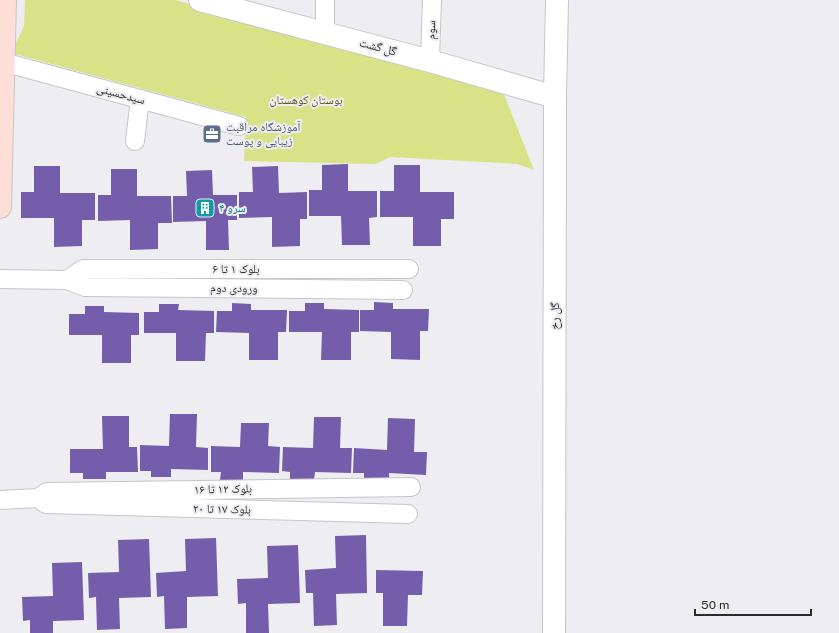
<svg xmlns="http://www.w3.org/2000/svg" width="839" height="633" font-family="'Public Sans','Noto Naskh Arabic',sans-serif">
  <style>
    .green { fill: #d8e387 }
    .building { fill: #745daa }
    .lines { fill: none; stroke-linecap: round; stroke-linejoin: round }
    .minor-casing { stroke: #c6c5c9; stroke-width: 20 }
    .tertiary-casing { stroke: #c6c5c9; stroke-width: 24 }
    .secondary-casing { stroke: #c6c5c9; stroke-width: 24 }
    .minor { stroke: #fff; stroke-width: 18 }
    .tertiary { stroke: #fff; stroke-width: 22 }
    .secondary { stroke: #fedfd8; stroke-width: 22 }
    .labels { text-anchor: middle; stroke-width: 4; stroke-linejoin: round; paint-order: stroke }
    .street-label { font-size: 12px; fill: #2b2a2c; stroke: #eeedf1 }
    .park-label { font-size: 12px; fill: #535914; stroke: #eeedf1 }
    .service-label { font-size: 12px; fill: #4e5e75; stroke: #eeedf1; text-anchor: start }
    .culture-label { font-size: 12px; fill: #0d838f; stroke: #eeedf1; text-anchor: start }
  </style>
  <rect width="100%" height="100%" fill="#eeedf1"/>
  <!-- green -->
  <polygon class="green" points="25,0 175,0 502,89 534,170 517,164 390,157 376,164 244,161 246,117 11,53 24,26"/>
  <!-- building -->
  <g class="building">
    <polygon points="348,164 348,191 377,191 377,217 369,218 370,245 342,245 341,216 309,216 309,190 322,190 322,165"/>
    <polygon points="394,165 420,165 420,192 454,192 454,219 441,219 441,246 413,246 413,217 380,217 380,191 394,191"/>
    <polygon points="34,166 60,166 60,193 95,193 95,220 82,220 82,246 54,247 54,218 21,218 21,192 34,192"/>
    <polygon points="278,166 279,193 307,192 307,219 300,219 300,246 272,247 272,217 239,218 239,192 253,192 252,167"/>
    <polygon points="111,169 137,169 137,196 171,196 172,223 158,223 158,249 130,250 130,220 98,221 98,195 111,195"/>
    <polygon points="212,170 213,195 237,195 237,220 228,220 229,250 206,250 206,221 173,222 173,196 187,196 186,171"/>
    <polygon points="374,302 393,303 393,309 429,309 428,331 420,331 420,360 391,359 391,332 360,331 360,310 374,310"/>
    <polygon points="232,303 251,304 251,310 287,310 286,332 278,332 278,360 249,360 249,333 216,332 217,311 232,311"/>
    <polygon points="305,303 324,303 324,309 359,310 359,332 351,332 351,360 321,360 322,332 289,332 289,311 305,311"/>
    <polygon points="159,304 179,304 178,310 214,311 214,333 206,333 205,361 176,361 176,333 144,333 144,312 159,312"/>
    <polygon points="85,306 104,306 104,312 139,313 139,335 131,335 131,363 102,363 102,335 69,335 69,314 85,314"/>
    <polygon points="170,414 197,414 196,447 208,448 208,470 171,469 171,477 151,477 151,471 140,471 140,445 169,446"/>
    <polygon points="102,416 129,416 129,447 137,447 138,472 106,472 106,479 83,479 83,473 70,473 70,449 103,449"/>
    <polygon points="314,417 341,417 340,448 352,448 351,473 315,472 314,480 290,479 290,472 282,471 283,447 313,448"/>
    <polygon points="388,418 415,419 414,452 427,452 426,475 389,473 389,482 364,481 364,473 353,473 354,448 387,450"/>
    <polygon points="241,423 269,423 268,446 280,447 279,473 243,472 243,480 220,480 221,472 211,472 211,446 240,447"/>
    <polygon points="366,535 367,593 336,594 337,625 314,626 313,593 306,593 305,570 336,568 335,536"/>
    <polygon points="216,538 218,596 187,597 187,628 165,629 164,596 157,597 156,573 186,571 185,539"/>
    <polygon points="149,539 151,597 119,598 120,629 97,630 96,597 89,598 88,573 119,572 118,540"/>
    <polygon points="298,545 300,603 268,604 269,633 246,633 246,603 238,604 237,579 268,578 267,546"/>
    <polygon points="82,562 84,620 53,621 53,633 30,633 30,620 23,621 22,597 53,596 52,563"/>
    <polygon points="376,570 423,571 422,595 408,595 407,626 383,626 383,593 376,593"/>
  </g>
  <g class="lines">
    <!-- minor casing -->
    <g class="minor-casing">
      <g id="minor">
        <polyline points="325,33 325,0"/>
        <polyline points="430,61 432,0"/>
        <polyline points="3,62 239,126"/>
        <polyline points="135,141 140,99"/>
        <polyline points="0,279 67,280 85,287 403,290"/>
        <polyline points="67,280 83,269 409,269"/>
        <polyline points="38,498 46,504 408,514"/>
        <polyline points="0,500 38,498 47,492 411,487"/>
      </g>
    </g>
    <!-- tertiary casing -->
    <g class="tertiary-casing">
      <g id="tertiary">
        <polyline points="200,0 430,61 555,97"/>
        <polyline points="554,633 555,97 557,0"/>
      </g>
    </g>
    <!-- secondary casing -->
    <g class="secondary-casing">
      <polyline id="secondary" points="0,207 5,0"/>
    </g>
    <!-- minor -->
    <use href="#minor" class="minor"/>
    <!-- tertiary -->
    <use href="#tertiary" class="tertiary"/>
    <!-- secondary -->
    <use href="#secondary" class="secondary"/>
  </g>
  <!-- icons -->
  <defs>
    <g id="office-square" transform="scale(1)"><rect x="-9" y="-9" width="18" height="18" rx="4" fill="#5c6f8a" stroke="#eeedf1"/><path d="M-6-3h4V-5.5h4V-3h4V5H-6ZM-1-4.5V-3h2v-1.5ZM-6 0V1H6V0Z" fill="#fff"/></g>
    <g id="building-square" transform="scale(1)"><rect x="-9" y="-9" width="18" height="18" rx="4" fill="#0f9aa8" stroke="#eeedf1"/><path d="M-4-6H4V6H1V3H-1V6H-4ZM-2.5-4.3h1.7v1.8h-1.7ZM.8-4.3h1.7v1.8H.8ZM-2.5-1h1.7V.8h-1.7ZM.8-1h1.7V.8H.8Z" fill="#fff"/></g>
  </defs>
  <g fill-rule="evenodd">
    <use href="#office-square" x="212" y="134"/>
    <use href="#building-square" x="205" y="208"/>
  </g>
  <g class="labels">
    <!-- street labels -->
    <g class="street-label">
      <text transform="translate(431 30) rotate(-88)" y="4">سوم</text>
      <text transform="translate(378 47) rotate(15)" y="4">گل گشت</text>
      <text transform="translate(121 94) rotate(15)" y="4">سیدحسینی</text>
      <text x="236" y="273">بلوک ۱ تا ۶</text>
      <text transform="translate(234 288) rotate(1)" y="4">ورودی دوم</text>
      <text transform="translate(555 316) rotate(-90)" y="4">گل رخ</text>
      <text transform="translate(223 489) rotate(-1)" y="4">بلوک ۱۲ تا ۱۶</text>
      <text transform="translate(222 509) rotate(1)" y="4">بلوک ۱۷ تا ۲۰</text>
    </g>
    <!-- park labels -->
    <g class="park-label">
      <text x="306" y="104">بوستان کوهستان</text>
    </g>
    <!-- service labels -->
    <g class="service-label">
      <text x="226" y="131">آموزشگاه مراقبت<tspan x="226" dy="14">زیبایی و پوست</tspan></text>
    </g>
    <!-- culture labels -->
    <g class="culture-label">
      <text x="219" y="212">سرو ۴</text>
    </g>
  </g>
  <!-- scale -->
  <path d="M695 609v6h116v-6" fill="none" stroke="#2b2a2c" stroke-width="2"/>
  <text x="701" y="609" font-size="12" fill="#2b2a2c" stroke="#eeedf1" stroke-width="3" paint-order="stroke">50 m</text>
</svg>
